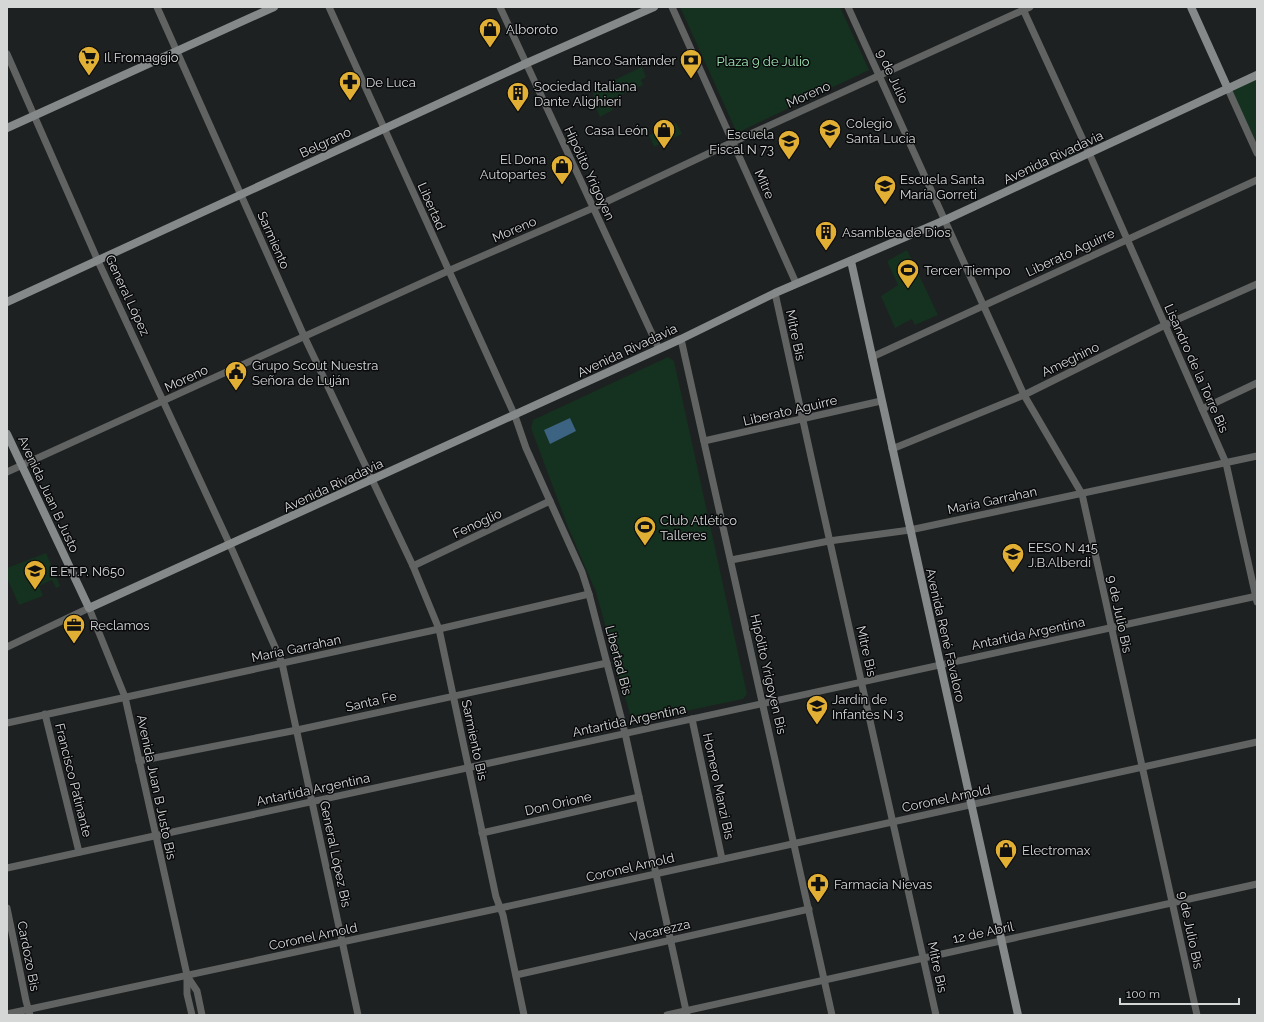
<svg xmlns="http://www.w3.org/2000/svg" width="1264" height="1022" font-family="Raleway,sans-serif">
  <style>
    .green { fill: #15311f }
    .water { fill: #3d6383 }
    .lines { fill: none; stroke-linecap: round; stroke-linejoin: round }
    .street { stroke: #616363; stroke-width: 7 }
    .secondary { stroke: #86898a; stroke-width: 8 }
    .labels { text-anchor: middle; stroke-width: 3; stroke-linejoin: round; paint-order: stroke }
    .poi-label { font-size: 13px; fill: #d5d7d7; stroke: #090a0b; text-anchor: start }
    .park-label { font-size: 13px; fill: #9de4b3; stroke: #090a0b }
    .street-label { font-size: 13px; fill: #d5d7d7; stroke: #090a0b }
  </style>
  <rect width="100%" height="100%" fill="#1e2121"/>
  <!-- green -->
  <g class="green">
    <polygon points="680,7 840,7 869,70 737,133"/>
    <polygon points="642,67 646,77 641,80 643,85 608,101 613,110 600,117 594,104 593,90"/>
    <polygon points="1257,75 1257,153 1228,89"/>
    <polygon points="676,123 682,134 654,147 649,135"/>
    <polygon points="907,250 938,315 915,325 912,319 895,328 881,296 898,285 887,261"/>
    <polygon points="668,357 674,361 747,694 743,699 638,721 631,718 596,592 568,527 531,428 533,420"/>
    <polygon points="46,553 60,586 56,588 52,580 39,586 43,596 19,605 7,578 7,568"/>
  </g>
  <!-- water -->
  <polygon class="water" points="570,418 576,431 550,444 544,430"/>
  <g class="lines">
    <!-- street -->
    <g class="street">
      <polyline points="157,7 304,336 413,566 439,629 496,897 503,915 524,1015"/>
      <polyline points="329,7 515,416 526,448 582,572 589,594 625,733 687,1015"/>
      <polyline points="500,7 659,349"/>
      <polyline points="672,7 796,283"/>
      <polyline points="848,7 1024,395 1082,494 1197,1015"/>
      <polyline points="1022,7 1089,153 1226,463 1257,602"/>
      <polyline points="7,54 98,261 230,545 282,663 358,1015"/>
      <polyline points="1228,89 1257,153"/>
      <path d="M775,293C827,534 883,774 936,1015"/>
      <polyline points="681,339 832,1015"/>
      <polyline points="872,357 1257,180"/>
      <polyline points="1202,409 1257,383"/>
      <polyline points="704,441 881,401"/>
      <polyline points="892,449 1024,395 1165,325 1257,284"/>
      <polyline points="7,472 448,271 593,208 733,142 1030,7"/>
      <polyline points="731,560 829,541 910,530 1257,456"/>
      <polyline points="413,566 550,501"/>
      <polyline points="7,647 89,608 125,697 187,975 187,994 192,1015"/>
      <polyline points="45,714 79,852"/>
      <polyline points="692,719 722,859"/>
      <polyline points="7,723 439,629 589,594"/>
      <polyline points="139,761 297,730 607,663"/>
      <polyline points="482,833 639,797"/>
      <polyline points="7,868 1257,596"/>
      <polyline points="7,908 26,1001 30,1015"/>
      <polyline points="516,975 809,909"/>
      <polyline points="187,976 197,991 202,1015"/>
      <polyline points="7,1014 500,908 1257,742"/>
      <polyline points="667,1015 1257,884"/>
    </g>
    <!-- secondary -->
    <g class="secondary">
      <polyline points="1191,7 1228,89"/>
      <polyline points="7,128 274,7"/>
      <polyline points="851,261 1018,1015"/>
      <polyline points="7,302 527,63 654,7"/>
      <polyline points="7,434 89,608 681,339 775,293 945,220 1257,75"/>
    </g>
  </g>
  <!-- icons -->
  <defs>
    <g id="shop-pin" transform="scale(1.15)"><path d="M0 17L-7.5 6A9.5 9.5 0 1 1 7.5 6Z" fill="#e1af34" stroke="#090a0b"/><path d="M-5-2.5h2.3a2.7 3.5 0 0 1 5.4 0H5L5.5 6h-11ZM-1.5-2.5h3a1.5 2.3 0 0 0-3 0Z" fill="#111"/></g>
    <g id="supermarket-pin" transform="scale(1.15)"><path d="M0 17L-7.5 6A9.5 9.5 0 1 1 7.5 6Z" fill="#e1af34" stroke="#090a0b"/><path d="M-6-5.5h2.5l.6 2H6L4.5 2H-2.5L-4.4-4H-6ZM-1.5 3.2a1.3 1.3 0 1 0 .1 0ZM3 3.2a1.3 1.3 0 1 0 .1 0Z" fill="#111"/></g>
    <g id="bank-pin" transform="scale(1.15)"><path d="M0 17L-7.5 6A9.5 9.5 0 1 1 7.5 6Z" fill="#e1af34" stroke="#090a0b"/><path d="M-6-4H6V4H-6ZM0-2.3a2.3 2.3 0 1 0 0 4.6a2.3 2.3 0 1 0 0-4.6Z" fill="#111"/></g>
    <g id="pharmacy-pin" transform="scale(1.15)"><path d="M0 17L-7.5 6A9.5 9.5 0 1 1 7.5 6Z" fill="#e1af34" stroke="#090a0b"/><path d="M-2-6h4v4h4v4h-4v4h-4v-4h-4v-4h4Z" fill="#111"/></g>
    <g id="building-pin" transform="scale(1.15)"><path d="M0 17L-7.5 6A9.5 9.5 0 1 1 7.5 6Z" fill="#e1af34" stroke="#090a0b"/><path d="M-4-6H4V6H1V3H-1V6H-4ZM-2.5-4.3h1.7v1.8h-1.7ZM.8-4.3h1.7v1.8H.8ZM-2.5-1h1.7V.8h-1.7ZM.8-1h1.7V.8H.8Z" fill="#111"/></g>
    <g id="school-pin" transform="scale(1.15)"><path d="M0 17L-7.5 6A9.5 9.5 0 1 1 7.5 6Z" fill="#e1af34" stroke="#090a0b"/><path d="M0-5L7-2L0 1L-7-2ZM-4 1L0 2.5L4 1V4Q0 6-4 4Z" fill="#111"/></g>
    <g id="stadium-pin" transform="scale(1.15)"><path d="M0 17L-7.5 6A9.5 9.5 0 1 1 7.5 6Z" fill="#e1af34" stroke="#090a0b"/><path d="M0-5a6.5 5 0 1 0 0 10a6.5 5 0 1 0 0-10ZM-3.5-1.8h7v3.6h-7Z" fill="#111"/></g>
    <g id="civic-pin" transform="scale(1.15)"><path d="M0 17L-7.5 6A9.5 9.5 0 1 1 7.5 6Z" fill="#e1af34" stroke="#090a0b"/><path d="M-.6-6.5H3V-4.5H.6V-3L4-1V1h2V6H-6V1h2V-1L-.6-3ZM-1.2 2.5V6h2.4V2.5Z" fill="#111"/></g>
    <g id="office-pin" transform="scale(1.15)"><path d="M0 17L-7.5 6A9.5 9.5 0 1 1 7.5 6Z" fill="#e1af34" stroke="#090a0b"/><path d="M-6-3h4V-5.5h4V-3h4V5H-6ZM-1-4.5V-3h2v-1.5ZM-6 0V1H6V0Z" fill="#111"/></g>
  </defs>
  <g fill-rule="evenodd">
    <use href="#shop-pin" x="490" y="29"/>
    <use href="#supermarket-pin" x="89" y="57"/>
    <use href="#bank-pin" x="691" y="60"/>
    <use href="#pharmacy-pin" x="350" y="82"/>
    <use href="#building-pin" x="518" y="93"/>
    <use href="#shop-pin" x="664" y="130"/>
    <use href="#school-pin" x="830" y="130"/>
    <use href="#school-pin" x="789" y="141"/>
    <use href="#shop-pin" x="562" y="166"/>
    <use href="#school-pin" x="885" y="186"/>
    <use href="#building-pin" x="826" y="232"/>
    <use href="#stadium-pin" x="908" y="270"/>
    <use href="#civic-pin" x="236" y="372"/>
    <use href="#stadium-pin" x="645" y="527"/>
    <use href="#school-pin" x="1013" y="554"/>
    <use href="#school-pin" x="35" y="571"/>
    <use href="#office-pin" x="74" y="625"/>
    <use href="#school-pin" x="817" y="706"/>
    <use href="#shop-pin" x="1006" y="850"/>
    <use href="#pharmacy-pin" x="818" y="884"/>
  </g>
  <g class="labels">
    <!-- poi labels -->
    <g class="poi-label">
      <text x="506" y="34">Alboroto</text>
      <text x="104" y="62">Il Fromaggio</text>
      <text x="676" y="65" text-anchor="end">Banco Santander</text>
      <text x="366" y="87">De Luca</text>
      <text x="534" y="91">Sociedad Italiana<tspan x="534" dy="15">Dante Alighieri</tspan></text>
      <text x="846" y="128">Colegio<tspan x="846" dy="15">Santa Lucia</tspan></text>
      <text x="648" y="135" text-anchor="end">Casa León</text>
      <text x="774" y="139" text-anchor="end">Escuela<tspan x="774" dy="15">Fiscal N 73</tspan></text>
      <text x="546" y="164" text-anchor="end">El Dona<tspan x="546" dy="15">Autopartes</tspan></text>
      <text x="900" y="184">Escuela Santa<tspan x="900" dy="15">María Gorreti</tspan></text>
      <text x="842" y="237">Asamblea de Dios</text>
      <text x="924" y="275">Tercer Tiempo</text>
      <text x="252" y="370">Grupo Scout Nuestra<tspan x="252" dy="15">Señora de Luján</tspan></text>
      <text x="660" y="525">Club Atlético<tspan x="660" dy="15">Talleres</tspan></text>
      <text x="1028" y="552">EESO N 415<tspan x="1028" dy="15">J.B.Alberdi</tspan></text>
      <text x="50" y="576">E.E.T.P. N650</text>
      <text x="90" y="630">Reclamos</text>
      <text x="832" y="704">Jardín de<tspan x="832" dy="15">Infantes N 3</tspan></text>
      <text x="1022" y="855">Electromax</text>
      <text x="834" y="889">Farmacia Nievas</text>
    </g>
    <!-- park labels -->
    <g class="park-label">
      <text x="763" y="66">Plaza 9 de Julio</text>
    </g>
    <!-- street labels -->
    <g class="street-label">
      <text transform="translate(893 76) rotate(65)" y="5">9 de Julio</text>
      <text transform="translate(808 94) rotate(-24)" y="5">Moreno</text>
      <text transform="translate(325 142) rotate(-25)" y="5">Belgrano</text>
      <text transform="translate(1053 157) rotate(-25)" y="5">Avenida Rivadavia</text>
      <text transform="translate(590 173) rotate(65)" y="5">Hipólito Yrigoyen</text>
      <text transform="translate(765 184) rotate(66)" y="5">Mitre</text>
      <text transform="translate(432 206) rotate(66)" y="5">Libertad</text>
      <text transform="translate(514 229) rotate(-23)" y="5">Moreno</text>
      <text transform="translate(274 240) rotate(66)" y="5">Sarmiento</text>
      <text transform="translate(1070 252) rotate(-25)" y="5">Liberato Aguirre</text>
      <text transform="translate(128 295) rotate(65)" y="5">General López</text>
      <text transform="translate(796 335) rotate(78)" y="5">Mitre Bis</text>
      <text transform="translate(627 350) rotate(-25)" y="5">Avenida Rivadavia</text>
      <text transform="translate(1070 359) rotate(-26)" y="5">Ameghino</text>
      <text transform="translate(1197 368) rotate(66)" y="5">Lisandro de la Torre Bis</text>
      <text transform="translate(186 378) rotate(-25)" y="5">Moreno</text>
      <text transform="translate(790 410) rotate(-13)" y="5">Liberato Aguirre</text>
      <text transform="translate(333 485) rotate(-25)" y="5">Avenida Rivadavia</text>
      <text transform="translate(49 494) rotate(65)" y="5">Avenida Juan B Justo</text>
      <text transform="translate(992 500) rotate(-12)" y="5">María Garrahan</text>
      <text transform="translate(477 523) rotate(-25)" y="5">Fenoglio</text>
      <text transform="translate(1120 614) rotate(78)" y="5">9 de Julio Bis</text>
      <text transform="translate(1028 633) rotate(-12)" y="5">Antartida Argentina</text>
      <text transform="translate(946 635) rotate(77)" y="5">Avenida René Favaloro</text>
      <text transform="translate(296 648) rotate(-12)" y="5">María Garrahan</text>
      <text transform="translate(867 651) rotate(77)" y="5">Mitre Bis</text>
      <text transform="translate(619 660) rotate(75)" y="5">Libertad Bis</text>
      <text transform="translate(769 674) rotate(77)" y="5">Hipólito Yrigoyen Bis</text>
      <text transform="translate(371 701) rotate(-13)" y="5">Santa Fe</text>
      <text transform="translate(629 720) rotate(-12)" y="5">Antartida Argentina</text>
      <text transform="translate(475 740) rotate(78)" y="5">Sarmiento Bis</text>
      <text transform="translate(74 780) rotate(76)" y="5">Francisco Patinante</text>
      <text transform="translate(719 786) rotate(78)" y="5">Homero Manzi Bis</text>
      <text transform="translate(157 787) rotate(78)" y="5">Avenida Juan B Justo Bis</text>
      <text transform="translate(313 789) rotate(-12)" y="5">Antartida Argentina</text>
      <text transform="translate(946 798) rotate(-12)" y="5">Coronel Arnold</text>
      <text transform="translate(558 803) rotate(-13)" y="5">Don Orione</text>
      <text transform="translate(336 854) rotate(78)" y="5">General López Bis</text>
      <text transform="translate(630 867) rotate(-13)" y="5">Coronel Arnold</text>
      <text transform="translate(660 930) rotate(-13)" y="5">Vacarezza</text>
      <text transform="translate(1191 930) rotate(78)" y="5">9 de Julio Bis</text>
      <text transform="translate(983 932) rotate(-12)" y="5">12 de Abril</text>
      <text transform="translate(313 936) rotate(-12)" y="5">Coronel Arnold</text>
      <text transform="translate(29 956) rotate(79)" y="5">Cardozo Bis</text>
      <text transform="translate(938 967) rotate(78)" y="5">Mitre Bis</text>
    </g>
  </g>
  <!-- border -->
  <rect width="1264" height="1022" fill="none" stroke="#d5d7d7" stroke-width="16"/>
  <!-- scale -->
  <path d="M1120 998v6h119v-6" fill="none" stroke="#d5d7d7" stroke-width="2"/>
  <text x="1126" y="998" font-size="12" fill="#d5d7d7" stroke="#090a0b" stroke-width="3" paint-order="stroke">100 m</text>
</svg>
